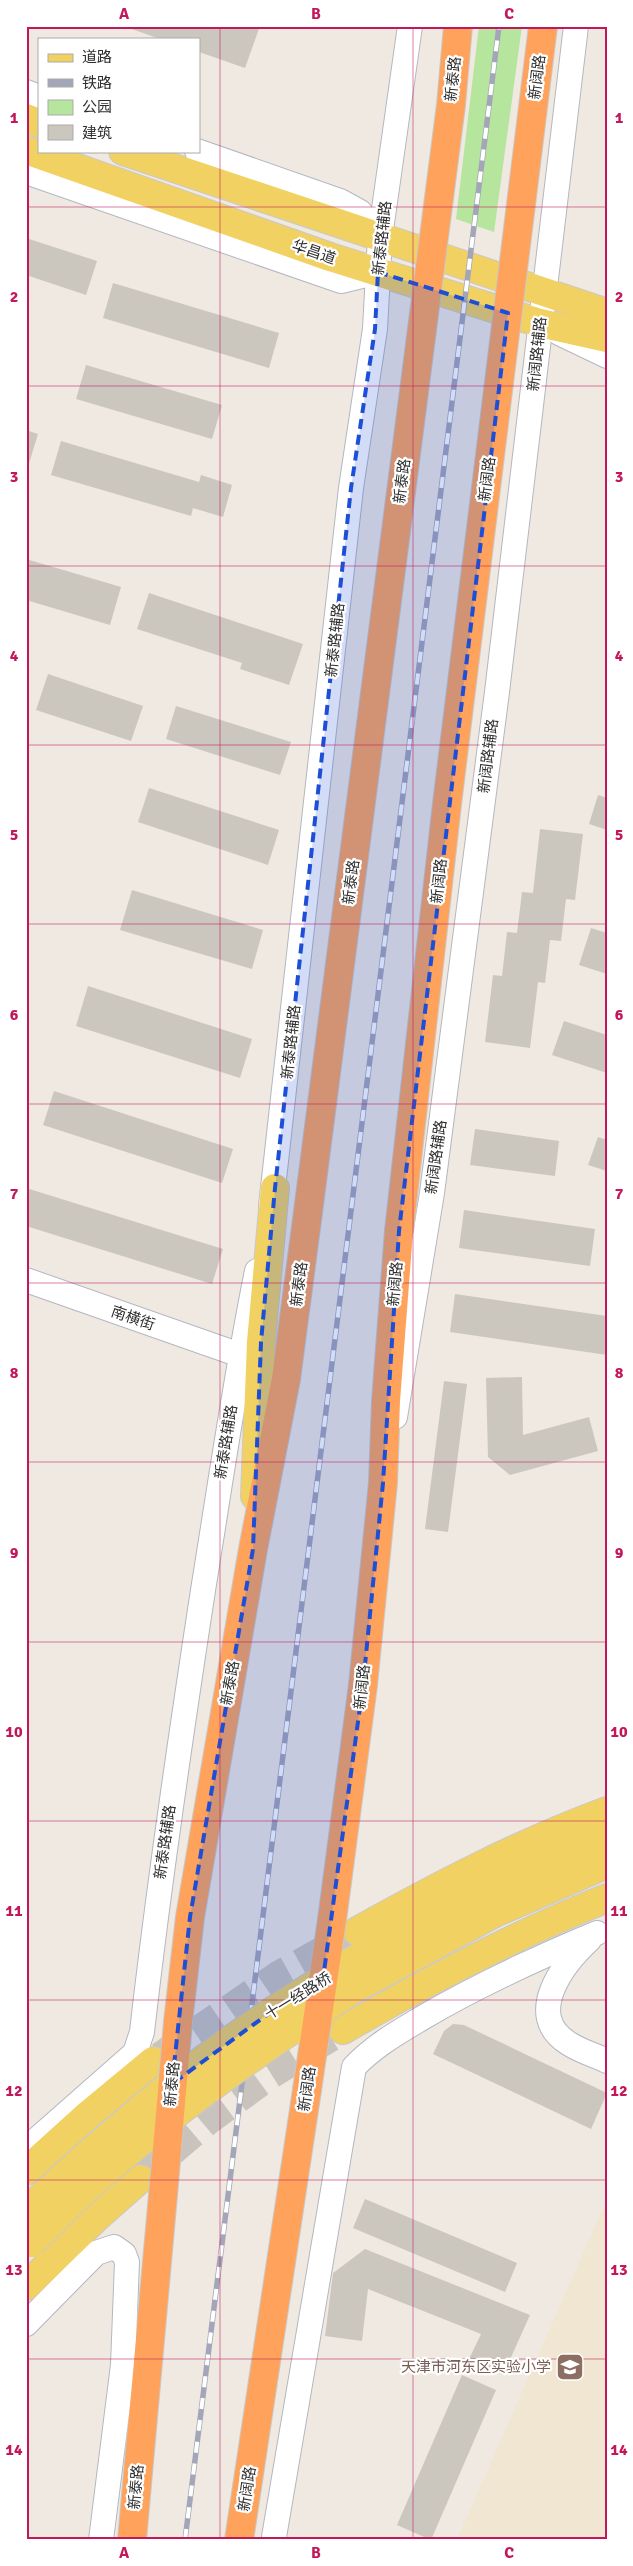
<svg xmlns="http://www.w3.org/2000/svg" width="633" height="2566" font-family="Signika,'Noto Sans SC',sans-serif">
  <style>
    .education { fill: #f0e6d1 }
    .green { fill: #b6e59e }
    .building { fill: #cbc7bf }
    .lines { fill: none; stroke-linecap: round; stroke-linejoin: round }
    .major-tunnel { stroke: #c8c4bd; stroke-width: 28; stroke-dasharray: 28 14; stroke-linecap: butt }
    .minor-casing { stroke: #b4b7c1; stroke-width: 26 }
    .major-casing { stroke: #c9c9c9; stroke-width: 30 }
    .highway-casing { stroke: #c9c9c9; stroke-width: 30 }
    .minor { stroke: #fff; stroke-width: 24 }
    .major { stroke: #f2d163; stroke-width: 28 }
    .highway { stroke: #ffa35c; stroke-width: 28 }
    .rail-casing { stroke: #a3a6b8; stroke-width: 5.5 }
    .rail { stroke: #fff; stroke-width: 4; stroke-dasharray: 11; stroke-linecap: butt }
    .major-bridge-casing { stroke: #c9c9c9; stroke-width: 30; stroke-linecap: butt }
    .highway-bridge-casing { stroke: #c9c9c9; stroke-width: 30; stroke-linecap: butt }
    .major-bridge { stroke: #f2d163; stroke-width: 28 }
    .highway-bridge { stroke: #ffa35c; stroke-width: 28 }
    .marked { fill: #1d4ed8; fill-opacity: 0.2; stroke: #1d4ed8; stroke-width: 4; stroke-dasharray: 10 6; stroke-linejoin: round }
    .grid { fill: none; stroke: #c2185b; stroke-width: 1; stroke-opacity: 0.55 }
    .labels { text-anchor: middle; stroke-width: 4.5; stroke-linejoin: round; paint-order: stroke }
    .street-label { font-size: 15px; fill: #2e2e2e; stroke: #fff }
    .education-label { font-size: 15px; fill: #785e54; stroke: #fff; text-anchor: end }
    .neatline { fill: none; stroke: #c2185b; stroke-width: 2 }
    .grid-label { font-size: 16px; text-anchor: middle; font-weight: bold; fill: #c2185b }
  </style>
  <rect width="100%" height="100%" fill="#efe9e1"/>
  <!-- education -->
  <polygon class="education" points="607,2199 607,2540 469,2540 459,2535"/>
  <!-- green -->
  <polygon class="green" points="479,26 522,26 494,232 456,219"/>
  <!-- building -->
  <g class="building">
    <polygon points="130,26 260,26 245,68 199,52 199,39 160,39 129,28"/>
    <polygon points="26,238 97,261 86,295 26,275"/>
    <polygon points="113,283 279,333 269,368 103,318"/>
    <polygon points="86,365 222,405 212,439 76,399"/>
    <polygon points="26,430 38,434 27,470 26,470"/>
    <polygon points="61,441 199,482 201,475 232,485 223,517 193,508 191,516 51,475"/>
    <polygon points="26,559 121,587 110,625 26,600"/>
    <polygon points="149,593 303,644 289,685 240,669 242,663 137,629"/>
    <polygon points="48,674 143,706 131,741 36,710"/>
    <polygon points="176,706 291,742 280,775 166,739"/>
    <polygon points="149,788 279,830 268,865 138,822"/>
    <polygon points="598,795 607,798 607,830 589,824"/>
    <polygon points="540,829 583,834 575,900 566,899 561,941 550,940 545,983 538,982 530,1048 485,1042 493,975 502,976 507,932 517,933 522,892 533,893"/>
    <polygon points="132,890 263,930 252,969 120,930"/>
    <polygon points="591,928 607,933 607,974 579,965"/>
    <polygon points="88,986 252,1039 240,1078 76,1026"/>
    <polygon points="564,1021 607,1035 607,1073 552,1055"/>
    <polygon points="54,1091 233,1149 222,1183 43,1125"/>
    <polygon points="475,1129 559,1141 555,1176 470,1165"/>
    <polygon points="598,1137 607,1140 607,1171 588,1165"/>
    <polygon points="26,1188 223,1249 212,1284 26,1226"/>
    <polygon points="464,1210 595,1229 590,1266 459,1248"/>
    <polygon points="455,1294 607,1316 607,1355 450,1332"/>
    <polygon points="522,1377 523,1435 589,1417 598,1451 510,1475 488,1457 486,1378"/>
    <polygon points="444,1381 467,1384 448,1532 425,1529"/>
    <polygon points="453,2024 464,2025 607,2093 591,2129 433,2054 444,2031"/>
    <polygon points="365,2199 517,2263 505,2292 353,2228"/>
    <polygon points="365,2249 530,2315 503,2375 469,2359 481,2334 368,2289 362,2341 325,2336 333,2273"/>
    <polygon points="462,2375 496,2390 431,2540 397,2525"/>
  </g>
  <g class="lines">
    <!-- major-tunnel -->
    <g class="major-tunnel">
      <polyline points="160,2056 278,1975 357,1931"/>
      <polyline points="140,2179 207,2122 271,2075 343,2030"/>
    </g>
    <!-- minor casing -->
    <g class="minor-casing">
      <g id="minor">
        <polyline points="26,92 39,97"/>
        <polyline points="197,151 340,201 360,212 380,237"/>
        <polyline points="26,172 341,281 378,272"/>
        <polyline points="559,333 607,356"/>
        <polyline points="271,1206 351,488 375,329 380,237 410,26"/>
        <polyline points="26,1280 240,1355"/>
        <polyline points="395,1417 432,1193 497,692 576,26"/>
        <path d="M589,1940C563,1964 524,2015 568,2043C580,2051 594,2055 607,2061"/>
        <path d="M26,2149L135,2053L142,2032C159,1882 181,1733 204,1584C221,1479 236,1374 257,1271"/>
        <polyline points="26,2324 96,2253 114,2247 124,2254 127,2262 123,2365 101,2540"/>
        <path d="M274,2537L354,2067C374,2046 397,2033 422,2018C478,1985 537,1958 597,1933"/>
      </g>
    </g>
    <!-- major casing -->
    <g class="major-casing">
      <g id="major">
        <polyline points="26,118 39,123"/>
        <polyline points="26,150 330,257 540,323 607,338"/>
        <polyline points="123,151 607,313"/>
        <polyline points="255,1496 261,1342 275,1188"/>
        <path d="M357,1931C438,1886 520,1843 607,1811"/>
        <path d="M349,1963C433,1915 517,1873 607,1838"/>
        <polyline points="354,1989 495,1913 607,1864"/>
        <path d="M343,2030C429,1980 515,1935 607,1898"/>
        <polyline points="26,2171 89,2114 153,2061"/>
        <polyline points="26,2286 96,2218 140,2179"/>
      </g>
    </g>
    <!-- highway casing -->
    <g class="highway-casing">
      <g id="highway">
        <polyline points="332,1920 363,1685 383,1483 386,1401 399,1231"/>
        <polyline points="178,2022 190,1917 253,1549 286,1379 308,1212"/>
        <polyline points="132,2540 163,2195"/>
        <polyline points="239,2540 307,2090"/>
      </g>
    </g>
    <!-- minor -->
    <use href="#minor" class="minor"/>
    <!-- major -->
    <use href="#major" class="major"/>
    <!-- highway -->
    <use href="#highway" class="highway"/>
    <!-- rail casing -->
    <g class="rail-casing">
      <polyline id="rail" points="185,2540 499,26"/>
    </g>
    <!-- rail -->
    <use href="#rail" class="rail"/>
    <!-- major-bridge casing -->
    <g class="major-bridge-casing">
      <g id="major-bridge">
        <path d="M26,2211C102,2140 181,2071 268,2014C295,1996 322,1980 349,1963"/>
        <path d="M31,2243C53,2222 74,2199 97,2179C177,2108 264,2047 354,1989"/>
      </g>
    </g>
    <!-- highway-bridge casing -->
    <g class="highway-bridge-casing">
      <g id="highway-bridge">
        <polyline points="308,1212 451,105 458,26"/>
        <polyline points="399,1231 447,804 543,26"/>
        <polyline points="307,2090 332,1920"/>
        <polyline points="163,2195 178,2022"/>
      </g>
    </g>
    <!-- major-bridge -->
    <use href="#major-bridge" class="major-bridge"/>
    <!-- highway-bridge -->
    <use href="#highway-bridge" class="highway-bridge"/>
  </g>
  <!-- marked area -->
  <path class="marked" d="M378,272L508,313L399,1231L383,1483L363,1685L323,1979L268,2014L172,2084L190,1917L253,1549L261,1342L275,1188L351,488L375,329Z"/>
  <!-- grid -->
  <path class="grid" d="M220,26V2540M413,26V2540M26,207H607M26,386H607M26,566H607M26,745H607M26,924H607M26,1104H607M26,1283H607M26,1462H607M26,1642H607M26,1821H607M26,2000H607M26,2180H607M26,2359H607"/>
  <!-- icons -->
  <defs>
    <g id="school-square" transform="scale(1.4375)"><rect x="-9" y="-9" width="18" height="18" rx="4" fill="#8d6e63" stroke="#fff"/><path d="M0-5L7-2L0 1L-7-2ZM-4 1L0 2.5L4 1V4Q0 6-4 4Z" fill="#fff"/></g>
  </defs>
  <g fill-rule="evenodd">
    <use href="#school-square" x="570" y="2367"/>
  </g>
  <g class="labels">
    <!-- street labels -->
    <g class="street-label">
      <text transform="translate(537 77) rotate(-83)" y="5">新阔路</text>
      <text transform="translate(453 79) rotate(-84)" y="5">新泰路</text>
      <text transform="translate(382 238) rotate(-84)" y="5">新泰路辅路</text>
      <text transform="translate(314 252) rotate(19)" y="5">华昌道</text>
      <text transform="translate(537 354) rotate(-84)" y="5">新阔路辅路</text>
      <text transform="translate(487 479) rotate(-83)" y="5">新阔路</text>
      <text transform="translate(402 481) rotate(-83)" y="5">新泰路</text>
      <text transform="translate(335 640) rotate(-84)" y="5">新泰路辅路</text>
      <text transform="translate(488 756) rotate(-83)" y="5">新阔路辅路</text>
      <text transform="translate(439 881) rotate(-84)" y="5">新阔路</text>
      <text transform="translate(351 882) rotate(-83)" y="5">新泰路</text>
      <text transform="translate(291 1042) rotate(-84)" y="5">新泰路辅路</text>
      <text transform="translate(436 1157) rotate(-82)" y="5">新阔路辅路</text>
      <text transform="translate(299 1284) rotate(-83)" y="5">新泰路</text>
      <text transform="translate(395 1284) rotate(-85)" y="5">新阔路</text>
      <text transform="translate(133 1318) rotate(19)" y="5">南横街</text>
      <text transform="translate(226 1442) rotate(-81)" y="5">新泰路辅路</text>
      <text transform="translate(230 1683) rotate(-80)" y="5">新泰路</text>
      <text transform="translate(362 1687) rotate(-84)" y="5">新阔路</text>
      <text transform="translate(165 1842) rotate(-82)" y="5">新泰路辅路</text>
      <text transform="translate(298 1996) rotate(-32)" y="5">十一经路桥</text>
      <text transform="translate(172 2084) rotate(-85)" y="5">新泰路</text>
      <text transform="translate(307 2089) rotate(-82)" y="5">新阔路</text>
      <text transform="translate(136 2487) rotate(-85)" y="5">新泰路</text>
      <text transform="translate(247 2489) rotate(-81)" y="5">新阔路</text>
    </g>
    <!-- education labels -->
    <g class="education-label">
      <text x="551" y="2372">天津市河东区实验小学</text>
    </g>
  </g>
  <!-- border -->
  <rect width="633" height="2566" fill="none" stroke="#ffffff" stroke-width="55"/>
  <!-- legend -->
  <rect x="38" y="38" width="162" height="115" fill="#ffffff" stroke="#ababab"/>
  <rect x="48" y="54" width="25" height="8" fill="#f2d163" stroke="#ababab"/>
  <text x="82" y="62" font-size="15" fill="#2e2e2e">道路</text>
  <rect x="48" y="79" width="25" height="8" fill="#a3a6b8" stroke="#ababab"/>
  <text x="82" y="88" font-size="15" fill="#2e2e2e">铁路</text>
  <rect x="48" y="100" width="25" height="15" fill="#b6e59e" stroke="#ababab"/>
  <text x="82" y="112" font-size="15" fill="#2e2e2e">公园</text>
  <rect x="48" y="125" width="25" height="15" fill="#cbc7bf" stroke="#ababab"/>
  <text x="82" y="138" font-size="15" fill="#2e2e2e">建筑</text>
  <rect x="28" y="28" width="578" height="2510" class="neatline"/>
  <g class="grid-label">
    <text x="124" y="19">A</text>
    <text x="316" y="19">B</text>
    <text x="509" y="19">C</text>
    <text x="14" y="123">1</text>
    <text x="619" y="123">1</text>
    <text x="14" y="302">2</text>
    <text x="619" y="302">2</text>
    <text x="14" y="482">3</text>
    <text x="619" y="482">3</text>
    <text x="14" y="661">4</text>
    <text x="619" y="661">4</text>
    <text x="14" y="840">5</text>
    <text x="619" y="840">5</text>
    <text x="14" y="1020">6</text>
    <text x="619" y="1020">6</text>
    <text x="14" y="1199">7</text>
    <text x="619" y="1199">7</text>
    <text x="14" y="1378">8</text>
    <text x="619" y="1378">8</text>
    <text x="14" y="1558">9</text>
    <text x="619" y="1558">9</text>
    <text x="14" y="1737">10</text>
    <text x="619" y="1737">10</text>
    <text x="14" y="1916">11</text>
    <text x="619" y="1916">11</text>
    <text x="14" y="2096">12</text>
    <text x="619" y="2096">12</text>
    <text x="14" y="2275">13</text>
    <text x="619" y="2275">13</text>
    <text x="14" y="2455">14</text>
    <text x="619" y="2455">14</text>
    <text x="124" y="2558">A</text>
    <text x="316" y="2558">B</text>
    <text x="509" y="2558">C</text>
  </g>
</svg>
